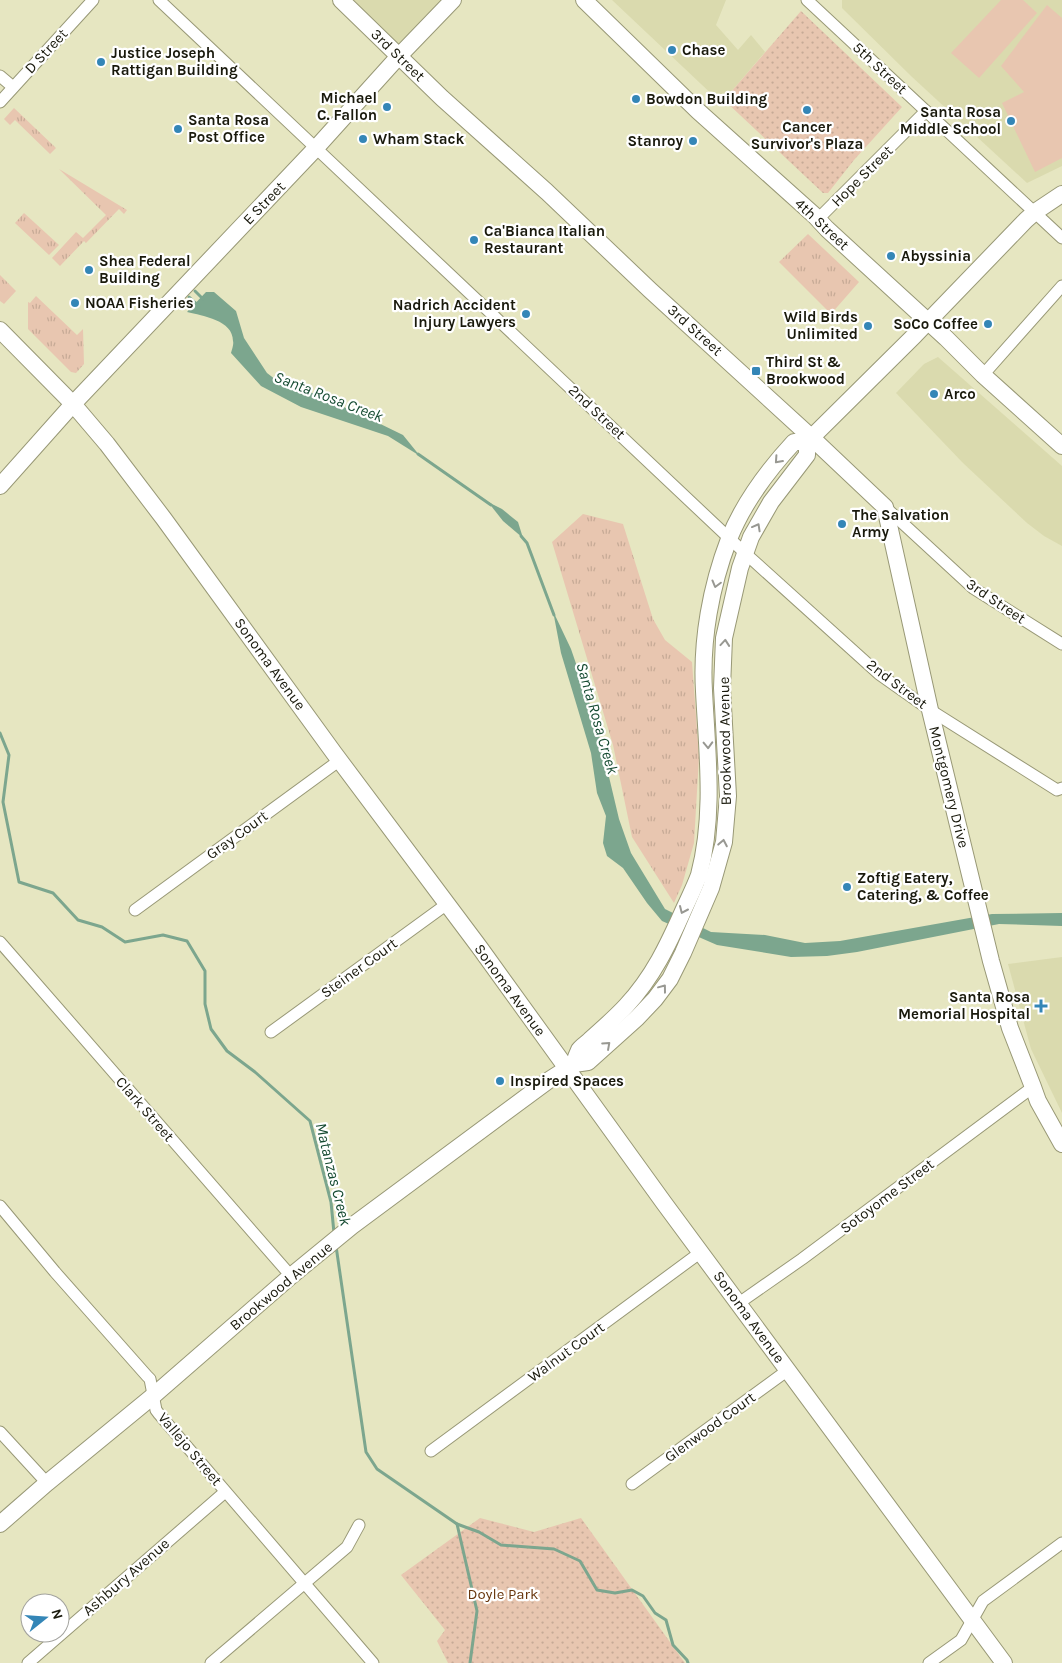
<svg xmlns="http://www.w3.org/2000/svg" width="1062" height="1663" font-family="Karla,sans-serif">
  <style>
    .built { fill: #dadaae }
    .grass { fill: url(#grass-tufts) }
    .park { fill: url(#park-dots) }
    .pitch { fill: #e8c6b0 }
    .water { fill: #7ca68e }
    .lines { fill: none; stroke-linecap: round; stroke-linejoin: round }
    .stream { stroke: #7ca68e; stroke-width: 3 }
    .street-casing { stroke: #989876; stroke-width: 13 }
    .secondary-casing { stroke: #989876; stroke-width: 18 }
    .street { stroke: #fff; stroke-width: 11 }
    .secondary { stroke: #fff; stroke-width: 16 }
    .oneway { stroke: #989892 }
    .poi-dot { fill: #3486b7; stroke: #fff; stroke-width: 2 }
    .labels { text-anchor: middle; stroke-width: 4.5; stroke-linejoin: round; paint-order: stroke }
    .poi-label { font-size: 15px; font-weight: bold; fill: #19190c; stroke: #fff; text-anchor: start }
    .street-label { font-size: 15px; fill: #19190c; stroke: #fff }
    .park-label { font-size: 15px; fill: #68360d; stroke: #fff }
    .water-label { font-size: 16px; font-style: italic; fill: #174c33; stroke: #fff }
  </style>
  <defs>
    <pattern id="grass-tufts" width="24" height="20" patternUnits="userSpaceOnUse" patternTransform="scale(1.25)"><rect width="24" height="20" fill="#e8c6b0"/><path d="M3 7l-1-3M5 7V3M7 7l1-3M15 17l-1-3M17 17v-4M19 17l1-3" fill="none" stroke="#c6aa96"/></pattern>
    <pattern id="park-dots" width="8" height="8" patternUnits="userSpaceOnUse" patternTransform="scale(1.25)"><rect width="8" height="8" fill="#e8c6b0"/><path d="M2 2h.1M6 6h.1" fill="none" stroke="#c6aa96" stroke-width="1.8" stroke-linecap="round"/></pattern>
  </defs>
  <rect width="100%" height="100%" fill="#e6e6c1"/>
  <!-- built -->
  <g class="built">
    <polygon points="348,0 442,0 397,45"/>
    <polygon points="612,0 726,0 716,25 738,50 751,35 765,52 724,100 719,101"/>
    <polygon points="842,0 1062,0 1062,166 1027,183 911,76 842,8"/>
    <polygon points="938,357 1062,466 1062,546 1044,536 1027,523 963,463 896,393 924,364"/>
    <polygon points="1062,957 1062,1113 1031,1049 1008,964"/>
  </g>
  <!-- grass -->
  <g class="grass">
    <polygon points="14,108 56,148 50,154 15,120 10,125 4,119"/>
    <polygon points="59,169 127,210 124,214 119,209 86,243 84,241 60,266 52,258 76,232 83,238 106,215"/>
    <polygon points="24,213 59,245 49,255 15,223"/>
    <polygon points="808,234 859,282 831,314 779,262"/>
    <polygon points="0,275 16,291 4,304 0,301"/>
    <polygon points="36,296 77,335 83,329 84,364 76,373 71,372 28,329 28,302 30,303"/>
    <polygon points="583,514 623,524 653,619 665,640 692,662 699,757 694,843 682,885 674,903 632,837 613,745 552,542"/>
  </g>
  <!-- park -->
  <g class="park">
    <polygon points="801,11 902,107 854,160 828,193 823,193 724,100"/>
    <polygon points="480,1518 534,1532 581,1518 685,1663 448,1663 437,1641 445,1630 401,1575"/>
  </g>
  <!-- pitch -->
  <g class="pitch">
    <polygon points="1001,0 1023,0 1037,13 979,78 951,53"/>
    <polygon points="1047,5 1062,18 1062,158 1035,172 1002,103 1024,92 1001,66"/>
  </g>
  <!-- water -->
  <g class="water">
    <path d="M206,292H214L236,311L244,338L267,373L280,383H290L364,416L403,435L420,456L388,436L301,407L261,386L231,353C232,349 234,344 233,341C233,320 203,316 187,312Z"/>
    <polygon points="488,502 502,509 518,522 523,538 503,521"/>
    <polygon points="553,611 571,649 596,722 619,819 631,853 665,909 711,932 765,935 805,943 840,941 992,914 1062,913 1062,926 999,924 857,952 827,956 791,957 717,945 662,921 647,903 623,868 607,856 603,843 606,816 597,793 591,753 561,653"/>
  </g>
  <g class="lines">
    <!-- stream -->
    <g class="stream">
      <polyline points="195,291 203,299"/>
      <polyline points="189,297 199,306"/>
      <polyline points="418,454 491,505"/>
      <polyline points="521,536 527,543 554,615"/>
      <polyline points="0,733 9,755 3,802 19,882 53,893 78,920 102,927 125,942 163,935 187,941 205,971 205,1004 211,1029 227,1051 255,1072 310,1121 331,1202 334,1233"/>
      <polyline points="336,1246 366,1452 377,1469 457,1524 477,1611 470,1663"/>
      <polyline points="457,1524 479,1532 501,1545 554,1549 580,1561 597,1590 615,1593 632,1590 643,1596 655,1613 666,1620 673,1645 687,1660 688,1663"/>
    </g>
    <!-- street casing -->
    <g class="street-casing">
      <g id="street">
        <polyline points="159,0 746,554 879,674 930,710 1057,790 1062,788"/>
        <polyline points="807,0 1062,238"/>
        <polyline points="0,76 13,87"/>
        <polyline points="0,102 93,0"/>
        <polyline points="818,219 926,111"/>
        <polyline points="983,375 1062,286"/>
        <polyline points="885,507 973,588 1062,644"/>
        <polyline points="135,910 340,760"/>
        <polyline points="0,942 291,1276"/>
        <polyline points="271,1032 447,904"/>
        <polyline points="0,1206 55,1272 147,1376 150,1379 156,1410 159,1414 373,1663"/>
        <polyline points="739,1303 802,1259 1033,1087"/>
        <polyline points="0,1432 47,1483"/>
        <polyline points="431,1451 701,1252"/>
        <polyline points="632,1484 788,1370"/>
        <polyline points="28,1663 225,1492"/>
        <polyline points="211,1663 347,1547 359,1525"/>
        <polyline points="929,1663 961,1640 983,1601 1062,1543"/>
      </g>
    </g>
    <!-- secondary casing -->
    <g class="secondary-casing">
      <g id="secondary">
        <polyline points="341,0 442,98 547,192 650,290 812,438 885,507 930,710 991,961 1010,1028 1033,1087 1038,1101 1062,1144"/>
        <polyline points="584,0 698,111 814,215 827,229 946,338 983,375 1062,446"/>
        <polyline points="0,330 73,404 107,444 164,519 334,753 480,948 664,1203 1004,1663"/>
        <polyline points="0,486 73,404 316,148 399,56 453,0"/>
        <path d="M574,1064C575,1060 577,1054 579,1050C582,1046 587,1043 590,1040C602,1029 615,1018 626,1006C653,977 668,945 684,909C689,898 695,886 699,875C715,814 707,752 704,691C701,640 711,586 729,539C743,504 769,469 794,442H807L915,335L1026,220L1035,212L1062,194"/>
        <polyline points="0,1524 47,1483 153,1396 291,1276 352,1226 549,1080 574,1064 588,1062 637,1018 655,999 670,979 683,953 711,888 724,842 728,796 722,688 724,638 740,568 751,537 771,502 807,455 807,442"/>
      </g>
    </g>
    <!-- street -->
    <use href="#street" class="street"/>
    <!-- secondary -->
    <use href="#secondary" class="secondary"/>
  </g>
  <!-- one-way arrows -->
  <defs><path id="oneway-chevron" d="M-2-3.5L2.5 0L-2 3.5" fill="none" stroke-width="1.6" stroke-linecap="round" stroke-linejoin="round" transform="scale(1.25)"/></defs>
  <g class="oneway">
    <use href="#oneway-chevron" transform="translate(778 460) rotate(132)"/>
    <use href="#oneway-chevron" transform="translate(757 527) rotate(-61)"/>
    <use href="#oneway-chevron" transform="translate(716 584) rotate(105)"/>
    <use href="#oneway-chevron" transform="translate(725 643) rotate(-85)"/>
    <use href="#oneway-chevron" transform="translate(708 745) rotate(88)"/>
    <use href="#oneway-chevron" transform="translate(723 843) rotate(-79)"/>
    <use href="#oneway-chevron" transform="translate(683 910) rotate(114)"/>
    <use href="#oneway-chevron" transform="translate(663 988) rotate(-53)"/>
    <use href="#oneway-chevron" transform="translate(607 1045) rotate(-42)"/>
  </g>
  <!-- markers -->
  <g class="poi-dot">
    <circle cx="672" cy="50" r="5"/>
    <circle cx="101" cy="62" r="5"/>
    <circle cx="636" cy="99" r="5"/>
    <circle cx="387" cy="107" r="5"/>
    <circle cx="807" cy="110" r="5"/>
    <circle cx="1011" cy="121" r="5"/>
    <circle cx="178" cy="129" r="5"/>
    <circle cx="363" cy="139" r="5"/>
    <circle cx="693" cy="141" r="5"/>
    <circle cx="474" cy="240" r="5"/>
    <circle cx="891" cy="256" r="5"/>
    <circle cx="89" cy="270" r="5"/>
    <circle cx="75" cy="303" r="5"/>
    <circle cx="526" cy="314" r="5"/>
    <circle cx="988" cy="324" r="5"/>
    <circle cx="868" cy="326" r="5"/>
    <rect x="751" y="366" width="10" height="10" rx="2.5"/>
    <circle cx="934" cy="394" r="5"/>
    <circle cx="842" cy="524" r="5"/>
    <circle cx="847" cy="887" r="5"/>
    <path d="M1038.5 998.5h5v5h5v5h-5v5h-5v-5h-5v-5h5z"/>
    <circle cx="500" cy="1081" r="5"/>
  </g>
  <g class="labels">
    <!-- poi labels -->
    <g class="poi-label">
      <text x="682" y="55">Chase</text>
      <text x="111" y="58">Justice Joseph<tspan x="111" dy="17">Rattigan Building</tspan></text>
      <text x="377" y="103" text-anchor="end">Michael<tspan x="377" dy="17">C. Fallon</tspan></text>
      <text x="646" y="104">Bowdon Building</text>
      <text x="1001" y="117" text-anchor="end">Santa Rosa<tspan x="1001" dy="17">Middle School</tspan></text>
      <text x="188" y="125">Santa Rosa<tspan x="188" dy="17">Post Office</tspan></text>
      <text x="807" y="132" text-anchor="middle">Cancer<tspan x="807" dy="17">Survivor's Plaza</tspan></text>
      <text x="373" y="144">Wham Stack</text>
      <text x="683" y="146" text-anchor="end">Stanroy</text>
      <text x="484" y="236">Ca'Bianca Italian<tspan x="484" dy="17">Restaurant</tspan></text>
      <text x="901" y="261">Abyssinia</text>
      <text x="99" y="266">Shea Federal<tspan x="99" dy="17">Building</tspan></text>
      <text x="85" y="308">NOAA Fisheries</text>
      <text x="516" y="310" text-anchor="end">Nadrich Accident<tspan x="516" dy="17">Injury Lawyers</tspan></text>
      <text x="858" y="322" text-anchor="end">Wild Birds<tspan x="858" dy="17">Unlimited</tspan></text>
      <text x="978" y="329" text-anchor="end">SoCo Coffee</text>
      <text x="766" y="367">Third St &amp;<tspan x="766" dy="17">Brookwood</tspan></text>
      <text x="944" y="399">Arco</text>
      <text x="852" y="520">The Salvation<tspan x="852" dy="17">Army</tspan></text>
      <text x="857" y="883">Zoftig Eatery,<tspan x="857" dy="17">Catering, &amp; Coffee</tspan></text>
      <text x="1030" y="1002" text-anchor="end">Santa Rosa<tspan x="1030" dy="17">Memorial Hospital</tspan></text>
      <text x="510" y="1086">Inspired Spaces</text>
    </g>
    <!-- street labels -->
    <g class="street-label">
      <text transform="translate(46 51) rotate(-47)" y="5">D Street</text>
      <text transform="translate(398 55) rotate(44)" y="5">3rd Street</text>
      <text transform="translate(880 68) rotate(43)" y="5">5th Street</text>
      <text transform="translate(862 176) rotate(-45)" y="5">Hope Street</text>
      <text transform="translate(264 203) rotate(-46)" y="5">E Street</text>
      <text transform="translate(822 224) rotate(43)" y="5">4th Street</text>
      <text transform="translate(695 330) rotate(42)" y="5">3rd Street</text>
      <text transform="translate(597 412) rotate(43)" y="5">2nd Street</text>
      <text transform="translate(996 601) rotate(34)" y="5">3rd Street</text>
      <text transform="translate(270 664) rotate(54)" y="5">Sonoma Avenue</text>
      <text transform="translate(897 684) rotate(37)" y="5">2nd Street</text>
      <text transform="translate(725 741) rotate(-91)" y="5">Brookwood Avenue</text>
      <text transform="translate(949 787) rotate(76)" y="5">Montgomery Drive</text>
      <text transform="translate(237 835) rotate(-36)" y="5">Gray Court</text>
      <text transform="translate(359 968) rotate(-36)" y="5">Steiner Court</text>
      <text transform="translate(510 990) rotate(54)" y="5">Sonoma Avenue</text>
      <text transform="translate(145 1109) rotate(49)" y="5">Clark Street</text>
      <text transform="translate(887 1196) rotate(-37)" y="5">Sotoyome Street</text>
      <text transform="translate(281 1286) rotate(-40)" y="5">Brookwood Avenue</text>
      <text transform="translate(749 1317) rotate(54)" y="5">Sonoma Avenue</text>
      <text transform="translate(566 1352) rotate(-36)" y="5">Walnut Court</text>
      <text transform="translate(710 1427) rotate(-36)" y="5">Glenwood Court</text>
      <text transform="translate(190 1449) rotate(50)" y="5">Vallejo Street</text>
      <text transform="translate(126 1577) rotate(-41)" y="5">Ashbury Avenue</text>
    </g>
    <!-- park labels -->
    <g class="park-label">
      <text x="503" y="1599">Doyle Park</text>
    </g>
    <!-- water labels -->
    <g class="water-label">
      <text transform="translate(329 396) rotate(21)" y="6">Santa Rosa Creek</text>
      <text transform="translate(598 718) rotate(74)" y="6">Santa Rosa Creek</text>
      <text transform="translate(334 1174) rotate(76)" y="6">Matanzas Creek</text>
    </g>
  </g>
  <!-- north arrow -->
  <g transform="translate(45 1618) rotate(73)"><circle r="24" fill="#ffffff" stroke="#a3a39e"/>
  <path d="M0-4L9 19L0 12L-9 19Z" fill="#3486b7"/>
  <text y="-8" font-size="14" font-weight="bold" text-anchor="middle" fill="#19190c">N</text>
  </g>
</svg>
